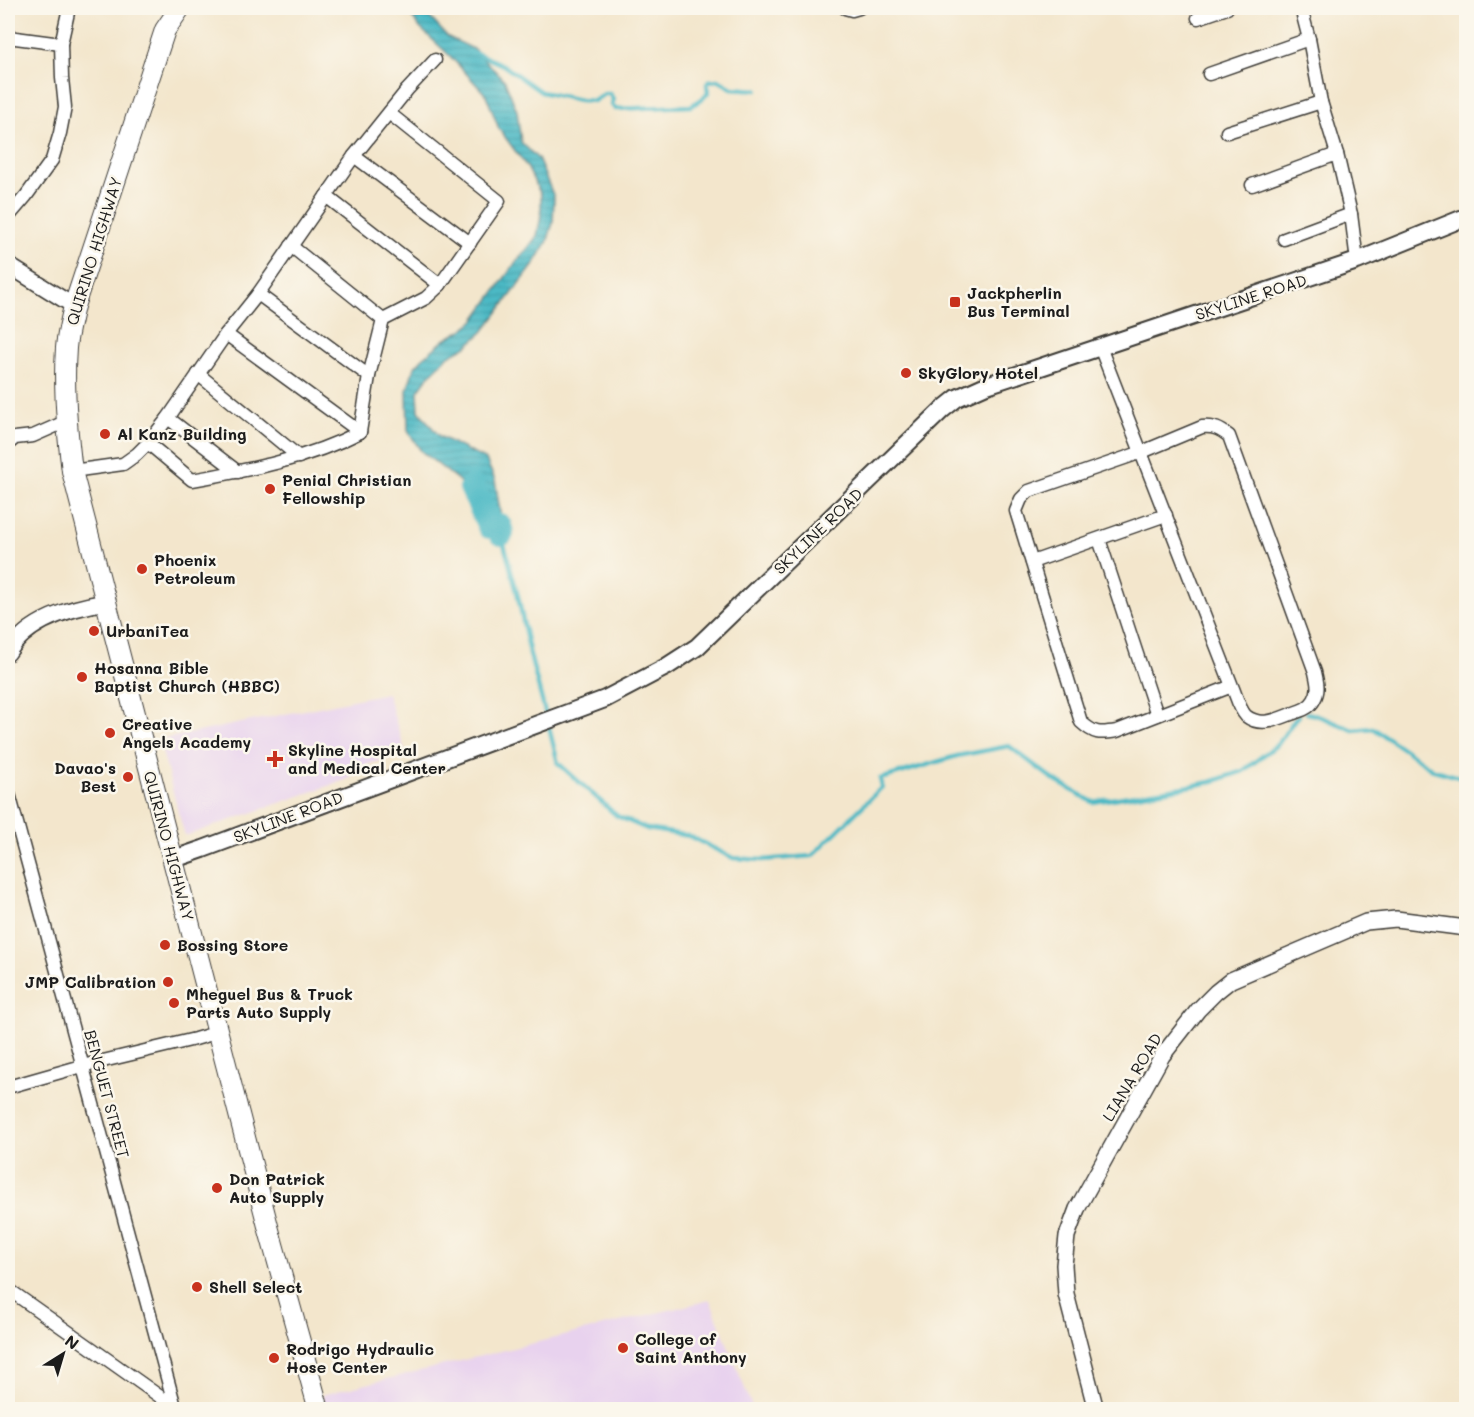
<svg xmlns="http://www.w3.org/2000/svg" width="1474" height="1417" font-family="Mali,sans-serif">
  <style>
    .built { fill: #e8d2ee }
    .water { fill: url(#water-rules); stroke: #346a70; stroke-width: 1.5 }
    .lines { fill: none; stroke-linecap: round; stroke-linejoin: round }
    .stream { stroke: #4bb9c5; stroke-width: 4.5 }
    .river { stroke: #4bb9c5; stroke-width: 26 }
    .minor-casing { stroke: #3c3a36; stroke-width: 15 }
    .tertiary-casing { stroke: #3c3a36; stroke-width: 18 }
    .secondary-casing { stroke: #3c3a36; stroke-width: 20 }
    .primary-casing { stroke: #3c3a36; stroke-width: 22 }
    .minor { stroke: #fff; stroke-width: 12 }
    .tertiary { stroke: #fff; stroke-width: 15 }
    .secondary { stroke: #fff; stroke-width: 16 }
    .primary { stroke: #fff; stroke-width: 20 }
    .poi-dot { fill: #c8321e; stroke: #fbf7ec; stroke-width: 2 }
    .labels { text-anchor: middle; stroke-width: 5; stroke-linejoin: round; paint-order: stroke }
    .street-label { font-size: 16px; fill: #1c1c1c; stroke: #fbf7ec }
    .poi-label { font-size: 16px; font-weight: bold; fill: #1c1c1c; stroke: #fbf7ec; text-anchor: start }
  </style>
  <defs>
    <pattern id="water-rules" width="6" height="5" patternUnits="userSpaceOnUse" patternTransform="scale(1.5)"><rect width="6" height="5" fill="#4bb9c5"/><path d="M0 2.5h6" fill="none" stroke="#419ea9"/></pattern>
  </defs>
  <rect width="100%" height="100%" fill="#fbf7ec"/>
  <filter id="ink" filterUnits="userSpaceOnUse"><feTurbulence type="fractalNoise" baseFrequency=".0167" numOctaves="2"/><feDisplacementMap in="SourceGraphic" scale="12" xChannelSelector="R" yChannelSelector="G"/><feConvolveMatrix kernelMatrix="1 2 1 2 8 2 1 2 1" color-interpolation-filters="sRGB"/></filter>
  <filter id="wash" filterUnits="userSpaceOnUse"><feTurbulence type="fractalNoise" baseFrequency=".008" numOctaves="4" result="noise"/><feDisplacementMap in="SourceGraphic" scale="24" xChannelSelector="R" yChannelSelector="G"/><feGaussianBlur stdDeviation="1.35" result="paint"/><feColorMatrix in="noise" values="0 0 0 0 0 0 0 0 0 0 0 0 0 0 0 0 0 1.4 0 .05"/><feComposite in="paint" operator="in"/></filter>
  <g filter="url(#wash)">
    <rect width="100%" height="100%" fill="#f3e6cc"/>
    <!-- built -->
    <g class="built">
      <polygon points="387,693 406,754 368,764 348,779 185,836 159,740"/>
      <polygon points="710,1300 753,1409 326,1410 322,1395"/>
    </g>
    <!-- water -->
    <polygon class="water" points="405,8 421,8 448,37 474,49 505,81 517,111 521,142 538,159 554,197 553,223 547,243 533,266 483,332 467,346 447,357 428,377 418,391 419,411 439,436 486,460 495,480 501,517 501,533 477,508 459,481 421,451 408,431 407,390 414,368 422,359 444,340 462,330 474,321 516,262 528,248 537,236 541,216 541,195 527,167 499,129 486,95 449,55 420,28"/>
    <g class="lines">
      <!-- stream -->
      <g class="stream">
        <polyline points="476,53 503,65 541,92 580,100 594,101 604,94 610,94 613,99 612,105 615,109 691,106 702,99 708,93 707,84 709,81 718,80 732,88 757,90"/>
        <polyline points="501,533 518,596 529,651 546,716"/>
        <polyline points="1307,713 1316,715 1353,730 1373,728 1434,770 1466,779"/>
        <polyline points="548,724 558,763 617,816 647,829 689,836 733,858 762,860 812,856 882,787 880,779 957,756 1009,746 1054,780 1093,802 1191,786 1211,782 1243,771 1278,744 1295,719 1299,716"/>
      </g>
      <!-- river -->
      <polyline class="river" points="472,487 490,526 499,526 501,533"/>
    </g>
  </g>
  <g filter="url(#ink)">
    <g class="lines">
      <!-- minor casing -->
      <g class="minor-casing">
        <g id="minor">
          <polyline points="845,8 852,10 859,8"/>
          <polyline points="1301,8 1309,39 1321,102 1337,154 1351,214 1357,261"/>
          <polyline points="1198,18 1227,8"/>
          <polyline points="8,37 61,44"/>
          <polyline points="1209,74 1309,39"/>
          <polyline points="1227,132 1321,102"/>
          <polyline points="354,156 470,243"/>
          <polyline points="1252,185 1337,154"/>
          <polyline points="326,196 440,285"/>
          <polyline points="8,217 26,196 52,160 60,133 65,107 62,78 61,44 69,8"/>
          <polyline points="1284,239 1351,214"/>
          <polyline points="291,246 383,320"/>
          <polyline points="258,294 369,376"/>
          <polyline points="226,334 360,432"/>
          <path d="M1100,347L1232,686C1236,695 1239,709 1246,716C1260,727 1276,720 1291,714C1300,711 1309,709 1314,700C1320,690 1317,682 1315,672L1229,436C1220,429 1214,426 1202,427L1142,452L1029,491L1021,499L1016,511L1081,722C1094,734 1099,734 1117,731L1232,686"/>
          <polyline points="198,374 299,457"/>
          <polyline points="168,418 238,472"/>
          <path d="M148,443L192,480C249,470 308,459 360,432L369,376L383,320L426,298L440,285L499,201L389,113"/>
          <polyline points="8,444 15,438 33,436 67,421"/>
          <polyline points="72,471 123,464 137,454 148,443 168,418 226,334 258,294 354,156 407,90 435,60"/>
          <polyline points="1099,539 1157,715"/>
          <polyline points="1032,562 1166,515"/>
          <polyline points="8,790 175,1407"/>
          <polyline points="8,1087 82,1066 195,1039 219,1032"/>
          <polyline points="8,1289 176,1408"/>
        </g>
      </g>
      <!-- tertiary casing -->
      <g class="tertiary-casing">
        <g id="tertiary">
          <polyline points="8,265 74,306"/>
          <path d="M8,653C27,620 70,608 106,602"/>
          <polyline points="1096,1410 1066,1294 1064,1265 1067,1236 1077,1209 1162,1056 1198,1010 1216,992 1231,980 1366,922 1396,919 1466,928"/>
        </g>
      </g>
      <!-- secondary casing -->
      <g class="secondary-casing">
        <polyline id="secondary" points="174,859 203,849 605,699 666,667 697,647 942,410 957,398 984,386 1357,261 1466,217"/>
      </g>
      <!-- primary casing -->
      <g class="primary-casing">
        <path id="primary" d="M180,8L165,30L74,306C71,320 67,334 66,348C63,389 67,431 72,471L269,1230L319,1410"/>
      </g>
      <!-- minor -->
      <use href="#minor" class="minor"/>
      <!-- tertiary -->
      <use href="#tertiary" class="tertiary"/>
      <!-- secondary -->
      <use href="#secondary" class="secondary"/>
      <!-- primary -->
      <use href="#primary" class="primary"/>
    </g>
  </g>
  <!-- markers -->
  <g class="poi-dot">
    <rect x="949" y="296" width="12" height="12" rx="3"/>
    <circle cx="906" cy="373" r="6"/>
    <circle cx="105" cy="434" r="6"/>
    <circle cx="270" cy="489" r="6"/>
    <circle cx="142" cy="569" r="6"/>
    <circle cx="94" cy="631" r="6"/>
    <circle cx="82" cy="677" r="6"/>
    <circle cx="110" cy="733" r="6"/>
    <path d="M272 750h6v6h6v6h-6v6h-6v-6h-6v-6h6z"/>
    <circle cx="128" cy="777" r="6"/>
    <circle cx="165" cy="945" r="6"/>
    <circle cx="168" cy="982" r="6"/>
    <circle cx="174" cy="1003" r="6"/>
    <circle cx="217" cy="1188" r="6"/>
    <circle cx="197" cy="1287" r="6"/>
    <circle cx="623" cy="1348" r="6"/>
    <circle cx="274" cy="1358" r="6"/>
  </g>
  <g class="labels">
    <!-- street labels -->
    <g class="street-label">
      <text transform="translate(94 251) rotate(-73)" y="6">QUIRINO HIGHWAY</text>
      <text transform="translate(1251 297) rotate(-18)" y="6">SKYLINE ROAD</text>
      <text transform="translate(818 531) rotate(-44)" y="6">SKYLINE ROAD</text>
      <text transform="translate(288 817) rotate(-21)" y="6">SKYLINE ROAD</text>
      <text transform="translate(169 846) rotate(75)" y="6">QUIRINO HIGHWAY</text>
      <text transform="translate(1132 1077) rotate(-59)" y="6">LIANA ROAD</text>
      <text transform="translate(107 1094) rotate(75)" y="6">BENGUET STREET</text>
    </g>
    <!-- poi labels -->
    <g class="poi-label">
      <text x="967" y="299">Jackpherlin<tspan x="967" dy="18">Bus Terminal</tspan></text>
      <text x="918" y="379">SkyGlory Hotel</text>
      <text x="117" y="440">Al Kanz Building</text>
      <text x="282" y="486">Penial Christian<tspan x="282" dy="18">Fellowship</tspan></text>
      <text x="154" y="566">Phoenix<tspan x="154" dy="18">Petroleum</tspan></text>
      <text x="106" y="637">UrbaniTea</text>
      <text x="94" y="674">Hosanna Bible<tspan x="94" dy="18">Baptist Church (HBBC)</tspan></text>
      <text x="122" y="730">Creative<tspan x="122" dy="18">Angels Academy</tspan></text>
      <text x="288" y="756">Skyline Hospital<tspan x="288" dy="18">and Medical Center</tspan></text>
      <text x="116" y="774" text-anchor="end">Davao's<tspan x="116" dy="18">Best</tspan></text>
      <text x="177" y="951">Bossing Store</text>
      <text x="156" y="988" text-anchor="end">JMP Calibration</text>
      <text x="186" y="1000">Mheguel Bus &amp; Truck<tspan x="186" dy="18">Parts Auto Supply</tspan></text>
      <text x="229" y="1185">Don Patrick<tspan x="229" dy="18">Auto Supply</tspan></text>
      <text x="209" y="1293">Shell Select</text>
      <text x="635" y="1345">College of<tspan x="635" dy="18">Saint Anthony</tspan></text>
      <text x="286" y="1355">Rodrigo Hydraulic<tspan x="286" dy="18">Hose Center</tspan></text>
    </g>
  </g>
  <!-- margin -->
  <rect width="1474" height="1417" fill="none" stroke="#fbf7ec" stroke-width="30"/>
  <!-- north arrow -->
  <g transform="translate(63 1354) rotate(37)" stroke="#fbf7ec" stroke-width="4.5" paint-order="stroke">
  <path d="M0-4.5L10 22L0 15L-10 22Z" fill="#1c1c1c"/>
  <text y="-9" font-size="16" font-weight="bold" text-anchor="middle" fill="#1c1c1c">N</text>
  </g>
</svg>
